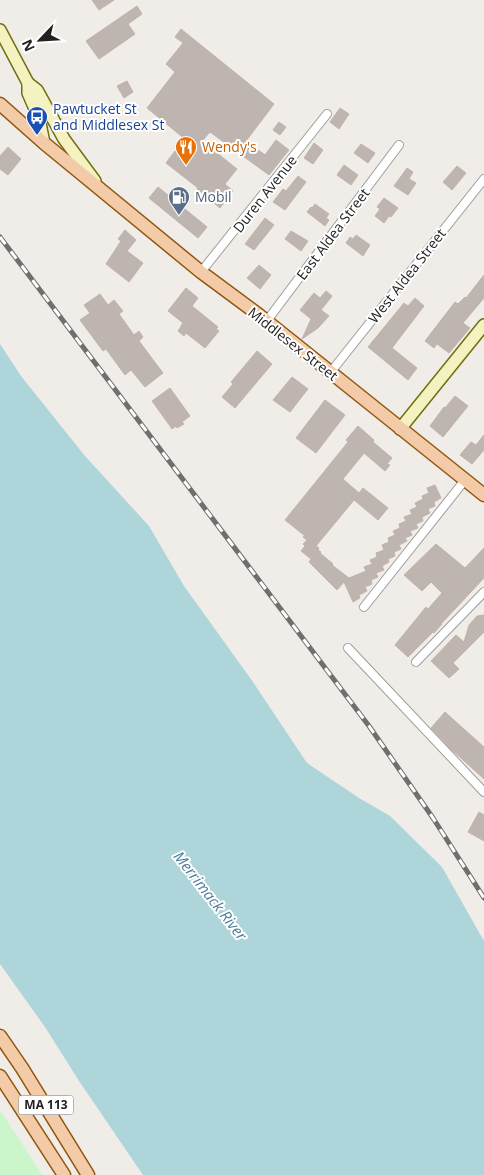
<svg xmlns="http://www.w3.org/2000/svg" width="484" height="1175" font-family="'Open Sans',sans-serif">
  <style>
    .park { fill: #cbf5ca }
    .water { fill: #add5da }
    .building { fill: #beb5b1; stroke: #c1b3ac }
    .lines { fill: none; stroke-linecap: round; stroke-linejoin: round }
    .street-casing { stroke: #9e9e9e; stroke-width: 10 }
    .secondary-casing { stroke: #71700f; stroke-width: 14 }
    .primary-casing { stroke: #90560d; stroke-width: 15 }
    .street { stroke: #fff; stroke-width: 8 }
    .secondary { stroke: #f5f2c2; stroke-width: 11 }
    .primary { stroke: #f4cba9; stroke-width: 12 }
    .rail-casing { stroke: #6f6f6f; stroke-width: 5 }
    .rail { stroke: #fff; stroke-width: 3; stroke-dasharray: 9; stroke-linecap: butt }
    .labels { text-anchor: middle; stroke-width: 4; stroke-linejoin: round; paint-order: stroke }
    .shield { fill: #fff; stroke: #646464; stroke-width: 1 }
    .shield-label { font-size: 12px; font-weight: bold; fill: #212121 }
    .transit-label { font-size: 14px; fill: #164399; stroke: #fff; text-anchor: start }
    .food-label { font-size: 14px; fill: #c56008; stroke: #fff; text-anchor: start }
    .street-label { font-size: 14px; fill: #212121; stroke: #fff }
    .service-label { font-size: 14px; fill: #4e5e75; stroke: #fff; text-anchor: start }
    .water-label { font-size: 15px; font-style: italic; fill: #4d7c9a; stroke: #fff }
  </style>
  <rect width="100%" height="100%" fill="#f0ede8"/>
  <!-- park -->
  <polygon class="park" points="0,1110 37,1167 42,1175 0,1175"/>
  <!-- water -->
  <polygon class="water" points="0,344 21,376 85,456 149,526 184,586 253,682 307,763 359,798 390,816 442,867 484,941 484,1175 143,1175 79,1081 45,1027 0,964"/>
  <!-- building -->
  <g class="building">
    <polygon points="92,0 114,0 99,10"/>
    <polygon points="137,6 142,14 128,24 135,34 99,59 86,41"/>
    <polygon points="181,29 274,104 246,141 265,155 276,140 289,150 269,175 210,132 202,141 237,169 225,184 233,191 220,208 197,189 198,188 166,163 175,151 182,157 191,144 147,108 175,72 166,64 183,43 175,37"/>
    <polygon points="127,81 133,92 124,98 117,86"/>
    <polygon points="340,108 349,114 339,129 330,122"/>
    <polygon points="279,122 286,127 280,135 273,130"/>
    <polygon points="314,143 323,150 313,164 304,158"/>
    <polygon points="361,144 375,153 368,163 354,153"/>
    <polygon points="8,147 21,159 8,175 0,169 0,156"/>
    <polygon points="344,165 358,175 351,185 337,175"/>
    <polygon points="457,166 466,173 452,190 443,182"/>
    <polygon points="407,168 413,172 409,179 416,183 408,195 394,186"/>
    <polygon points="298,176 306,182 285,210 273,202 283,189 286,191"/>
    <polygon points="158,187 207,227 198,238 149,198"/>
    <polygon points="384,198 398,208 391,217 389,216 384,223 375,216 380,209 377,207"/>
    <polygon points="315,204 329,214 326,218 329,220 325,226 307,212 311,207 312,208"/>
    <polygon points="265,218 274,225 254,250 245,244"/>
    <polygon points="125,230 136,240 127,251 143,263 129,282 106,264 121,241 118,239"/>
    <polygon points="291,231 308,241 301,251 285,239"/>
    <polygon points="356,235 370,245 363,256 346,243 350,237 353,239"/>
    <polygon points="259,265 271,275 260,289 247,278"/>
    <polygon points="484,275 484,298 463,323 470,328 449,353 437,344 434,348 425,341 455,302 458,304 465,297 466,298"/>
    <polygon points="186,288 198,298 192,306 218,327 216,329 219,331 205,348 186,333 184,336 178,331 183,323 168,311"/>
    <polygon points="326,291 332,296 321,310 329,316 318,328 302,339 311,319 300,310 314,293 320,298"/>
    <polygon points="100,294 108,305 114,300 123,311 119,314 134,335 139,331 143,337 139,341 163,373 145,387 131,370 125,375 106,349 103,351 80,320 90,313 84,305"/>
    <polygon points="415,298 424,306 392,348 417,368 408,380 368,347 404,303 408,306"/>
    <polygon points="257,351 272,364 235,408 222,397 233,384 231,382"/>
    <polygon points="292,377 308,389 290,412 273,400"/>
    <polygon points="170,388 190,416 182,422 184,424 177,428 176,426 172,429 170,426 152,401"/>
    <polygon points="455,396 468,406 443,437 430,426 444,407 445,408"/>
    <polygon points="325,400 345,415 316,453 296,438"/>
    <polygon points="358,426 374,440 373,442 392,458 387,464 390,465 385,471 364,453 343,479 359,493 363,488 388,508 378,520 354,500 316,546 319,548 318,550 321,552 320,553 333,564 332,565 349,578 366,571 364,567 372,564 370,560 377,557 376,553 384,550 382,545 389,542 388,538 395,535 393,531 400,528 399,524 406,521 404,517 412,514 410,510 417,507 415,503 423,499 422,496 429,493 427,488 435,485 441,498 434,502 435,506 428,509 430,513 422,517 423,521 416,524 418,528 410,531 412,535 405,538 407,541 399,545 401,549 394,552 395,556 388,559 389,562 382,566 384,570 376,573 378,577 371,580 372,584 365,587 367,591 359,595 360,598 353,602 344,582 337,590 309,562 311,559 301,551 305,546 303,544 307,540 303,537 305,536 285,520 348,442 346,440"/>
    <polygon points="484,435 484,450 472,464 460,455 471,442 476,445"/>
    <polygon points="436,544 465,568 484,548 484,578 441,624 442,624 434,633 433,632 408,657 395,645 426,607 428,609 442,593 431,582 422,591 404,575"/>
    <polygon points="484,615 484,632 453,663 459,669 449,678 431,661 456,635 464,642 469,625 477,616"/>
    <polygon points="445,712 484,747 484,779 452,750 431,728"/>
    <polygon points="479,812 484,815 484,841 468,832"/>
  </g>
  <g class="lines">
    <!-- street casing -->
    <g class="street-casing">
      <g id="street">
        <polyline points="201,272 327,114"/>
        <polyline points="266,322 399,145"/>
        <polyline points="330,373 484,179"/>
        <polyline points="364,607 465,480"/>
        <polyline points="348,648 484,792"/>
        <polyline points="416,662 484,592"/>
      </g>
    </g>
    <!-- secondary casing -->
    <g class="secondary-casing">
      <g id="secondary">
        <polyline points="0,30 28,83 37,90 64,139 95,181"/>
        <polyline points="28,83 28,93 39,118 44,143"/>
        <polyline points="400,429 484,325"/>
      </g>
    </g>
    <!-- primary casing -->
    <g class="primary-casing">
      <g id="primary">
        <polyline points="0,104 44,143 201,272 259,315 484,495"/>
        <polyline points="0,1036 22,1068 88,1175"/>
        <polyline points="0,1076 64,1175"/>
      </g>
    </g>
    <!-- street -->
    <use href="#street" class="street"/>
    <!-- secondary -->
    <use href="#secondary" class="secondary"/>
    <!-- primary -->
    <use href="#primary" class="primary"/>
    <!-- rail casing -->
    <g class="rail-casing">
      <polyline id="rail" points="0,237 369,726 433,818 484,898"/>
    </g>
    <!-- rail -->
    <use href="#rail" class="rail"/>
  </g>
  <!-- icons -->
  <defs>
    <g id="bus-pin" transform="scale(1.125)"><path d="M0 17L-7.5 6A9.5 9.5 0 1 1 7.5 6Z" fill="#1a4fb4" stroke="#fff"/><path d="M-5-6H5V4H4V6H2V4H-2V6H-4V4H-5ZM-3.5-4V0h7V-4ZM-3.5 1.2v1.5H-2V1.2ZM2 1.2v1.5H3.5V1.2Z" fill="#fff"/></g>
    <g id="restaurant-pin" transform="scale(1.125)"><path d="M0 17L-7.5 6A9.5 9.5 0 1 1 7.5 6Z" fill="#e8710a" stroke="#fff"/><path d="M-5-6h1v4h1v-4h1v4h1v-4h1v5L-1.5 .5V6h-2V.5L-5-1ZM5-6V6H3V1.5H1.5Q1.5-4 5-6Z" fill="#fff"/></g>
    <g id="fuel-pin" transform="scale(1.125)"><path d="M0 17L-7.5 6A9.5 9.5 0 1 1 7.5 6Z" fill="#5c6f8a" stroke="#fff"/><path d="M-5.5-6h7V0h2V4h1.3V-2.5L3-4.5l.8-.8L6-3V5H2.5V1h-1V6h-7ZM-4.2-4.7v3.2H.2V-4.7Z" fill="#fff"/></g>
  </defs>
  <g fill-rule="evenodd">
    <use href="#bus-pin" x="37" y="117"/>
    <use href="#restaurant-pin" x="186" y="147"/>
    <use href="#fuel-pin" x="179" y="197"/>
  </g>
  <g class="labels">
    <!-- shield labels -->
    <rect class="shield" x="18.5" y="1095.5" width="55" height="19" rx="4"/>
    <g class="shield-label">
      <text x="46" y="1109">MA 113</text>
    </g>
    <!-- transit labels -->
    <g class="transit-label">
      <text x="53" y="114">Pawtucket St<tspan x="53" dy="16">and Middlesex St</tspan></text>
    </g>
    <!-- food labels -->
    <g class="food-label">
      <text x="202" y="152">Wendy's</text>
    </g>
    <!-- street labels -->
    <g class="street-label">
      <text transform="translate(265 194) rotate(-52)" y="5">Duren Avenue</text>
      <text transform="translate(333 234) rotate(-53)" y="5">East Aldea Street</text>
      <text transform="translate(407 276) rotate(-52)" y="5">West Aldea Street</text>
      <text transform="translate(293 344) rotate(38)" y="5">Middlesex Street</text>
    </g>
    <!-- service labels -->
    <g class="service-label">
      <text x="195" y="202">Mobil</text>
    </g>
    <!-- water labels -->
    <g class="water-label">
      <text transform="translate(210 896) rotate(52)" y="5">Merrimack River</text>
    </g>
  </g>
  <!-- north arrow -->
  <g transform="translate(40 40) rotate(245)" stroke="#ffffff" stroke-width="4" paint-order="stroke">
  <path d="M0-4L9 19L0 12L-9 19Z" fill="#212121"/>
  <text y="-8" font-size="14" font-weight="bold" text-anchor="middle" fill="#212121">N</text>
  </g>
</svg>
